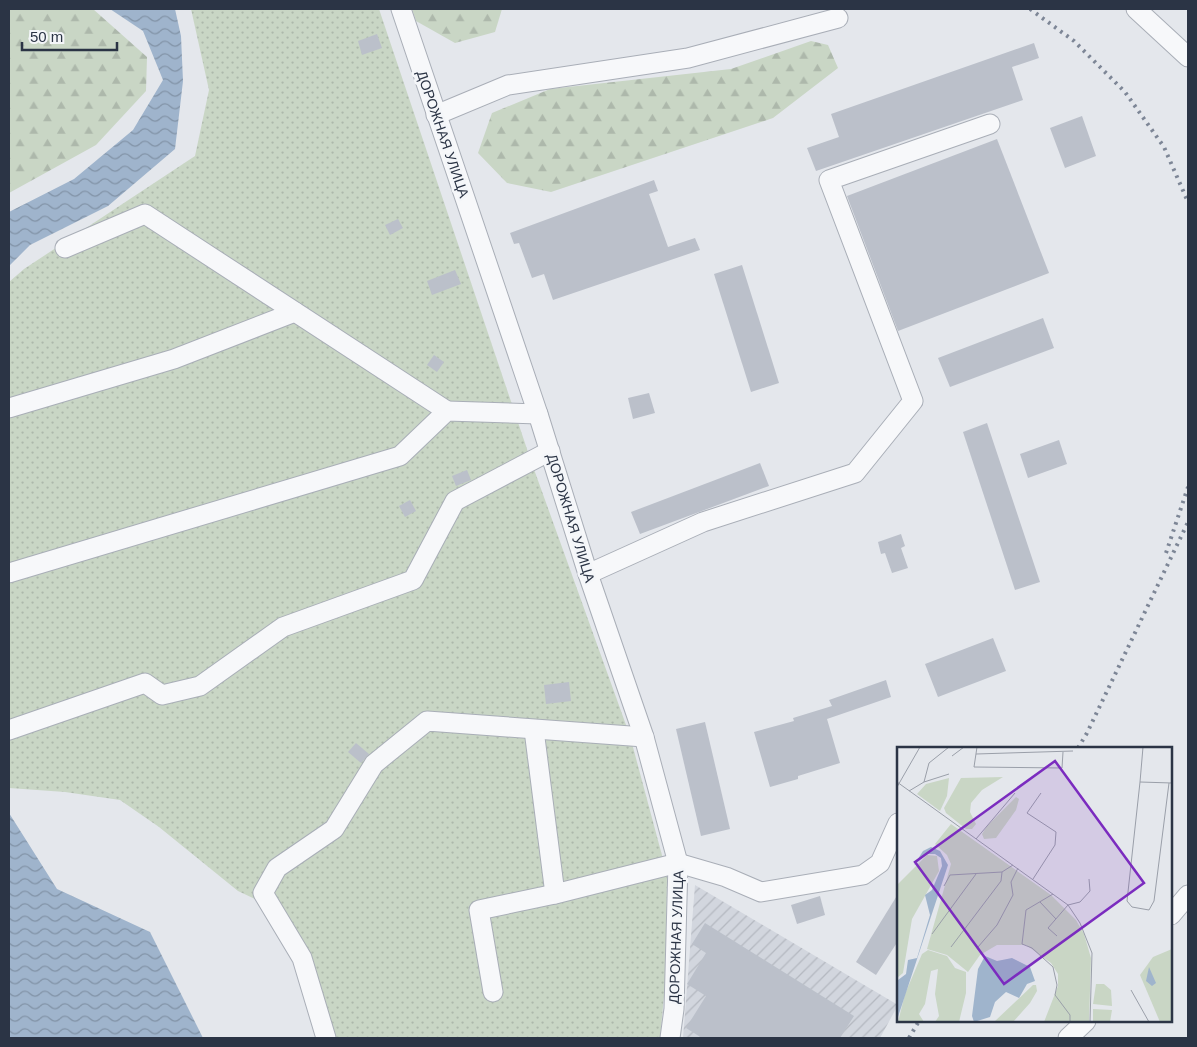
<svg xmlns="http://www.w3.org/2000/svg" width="1197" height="1047" font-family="Arial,sans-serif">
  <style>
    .industrial { fill: url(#industrial-furrows) }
    .grass { fill: url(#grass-dots) }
    .forest { fill: url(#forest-firs) }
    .water { fill: url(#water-waves) }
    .building { fill: #bbc0ca }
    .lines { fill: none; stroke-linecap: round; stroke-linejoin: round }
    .minor-casing { stroke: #a9aeb7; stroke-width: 21 }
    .minor { stroke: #f7f8fa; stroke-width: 19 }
    .rail { stroke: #7d8696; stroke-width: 4; stroke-dasharray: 2.5 5; stroke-linecap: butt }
    .labels { text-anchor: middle; stroke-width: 5; stroke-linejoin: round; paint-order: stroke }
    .street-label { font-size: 14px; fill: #2b3445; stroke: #f4f6f9 }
    .inset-road { fill: none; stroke: #9a9fa9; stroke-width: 1 }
    .view { fill: #7b2cbf; fill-opacity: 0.15; stroke: #7b2cbf; stroke-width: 2.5 }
    .inset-edge { fill: none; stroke: #2b3445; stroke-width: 2.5 }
  </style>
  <defs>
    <pattern id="industrial-furrows" width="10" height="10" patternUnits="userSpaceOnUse" patternTransform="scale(1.25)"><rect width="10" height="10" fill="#d2d6de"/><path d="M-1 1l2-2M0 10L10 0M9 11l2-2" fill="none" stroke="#b4b8c0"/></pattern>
    <pattern id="grass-dots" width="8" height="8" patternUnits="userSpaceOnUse" patternTransform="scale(1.25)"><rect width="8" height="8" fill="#c9d6c5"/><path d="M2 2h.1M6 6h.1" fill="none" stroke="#adb8ab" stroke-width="1.8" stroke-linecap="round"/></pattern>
    <pattern id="forest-firs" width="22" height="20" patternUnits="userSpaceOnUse" patternTransform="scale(1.25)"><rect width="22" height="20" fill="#c9d6c5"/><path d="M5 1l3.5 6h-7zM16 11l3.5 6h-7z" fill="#adb8ab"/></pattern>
    <pattern id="water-waves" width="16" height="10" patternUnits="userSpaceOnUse" patternTransform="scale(1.25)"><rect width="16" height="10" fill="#9fb4cc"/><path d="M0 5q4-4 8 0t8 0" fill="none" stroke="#8293a7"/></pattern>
  </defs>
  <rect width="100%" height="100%" fill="#e4e7ec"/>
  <!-- industrial -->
  <polygon class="industrial" points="695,885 898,1005 880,1038 683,1038"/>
  <!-- grass -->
  <polygon class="grass" points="191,9 379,9 531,461 630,736 667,874 666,976 660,1038 324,1038 287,914 238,891 159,827 120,800 65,792 9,788 9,282 24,269 195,156 209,90"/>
  <!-- forest -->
  <g class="forest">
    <polygon points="9,9 93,9 147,57 146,91 96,145 9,193"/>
    <polygon points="412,9 502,9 495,32 455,43 416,21"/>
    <polygon points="811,41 828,45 838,68 773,118 551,192 507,183 478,153 492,113 550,89 731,69"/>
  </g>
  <!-- water -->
  <g class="water">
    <polygon points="110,9 175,9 181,36 183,81 175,149 108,206 30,245 9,266 9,212 74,179 133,130 163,80 143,31"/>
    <polygon points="9,813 57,889 150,932 203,1038 9,1038"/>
  </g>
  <!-- building -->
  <g class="building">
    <polygon points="377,34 382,48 362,55 358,41"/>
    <polygon points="1034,43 1039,58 1012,67 1023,100 816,171 807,148 839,137 831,114"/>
    <polygon points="1082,116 1096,156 1065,168 1050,128"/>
    <polygon points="997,139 1049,273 898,331 847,196"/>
    <polygon points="654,180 658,191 649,194 668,247 695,238 700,250 553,300 544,274 532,278 519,243 514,244 510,233"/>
    <polygon points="398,219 403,228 390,235 385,225"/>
    <polygon points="742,265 779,383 751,392 714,274"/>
    <polygon points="455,270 461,284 432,295 427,281"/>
    <polygon points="1043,318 1054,348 950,387 938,358"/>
    <polygon points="434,355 444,362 437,372 427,365"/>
    <polygon points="649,393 655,413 633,419 628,398"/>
    <polygon points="987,423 1040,582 1015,590 963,432"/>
    <polygon points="1059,440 1067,464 1028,478 1020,454"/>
    <polygon points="760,463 769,486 640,534 631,512"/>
    <polygon points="467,470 471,480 456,486 452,476"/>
    <polygon points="410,500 416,511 405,517 399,506"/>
    <polygon points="901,534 905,546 901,548 908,568 892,573 885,553 881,554 878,542"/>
    <polygon points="993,638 1006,671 938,697 925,664"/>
    <polygon points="886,680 891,697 827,719 840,763 798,776 798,779 770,787 754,732 794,721 793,718 832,706 829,700"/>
    <polygon points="569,682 571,701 546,704 544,685"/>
    <polygon points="705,722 730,829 701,836 676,729"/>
    <polygon points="356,743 369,754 361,763 348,752"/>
    <polygon points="898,894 898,941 876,975 856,962"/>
    <polygon points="820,896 825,915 797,924 791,905"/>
    <polygon points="705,923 854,1016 840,1038 702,1038 686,1028 706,996 687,984 706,953 692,944"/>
  </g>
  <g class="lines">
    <!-- minor casing -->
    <g class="minor-casing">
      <g id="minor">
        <polyline points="401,9 538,414 588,574 644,737 678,863 674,1009 670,1038"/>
        <polyline points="1136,9 1188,57"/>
        <polyline points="436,115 508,85 688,58 838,18"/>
        <polyline points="65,248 145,214 447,411"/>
        <polyline points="9,408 174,359 295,312"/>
        <polyline points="9,573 400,456 447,411 538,414"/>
        <polyline points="588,574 703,522 855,473 913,401 829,180 990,124"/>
        <polyline points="9,730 145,683 162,695 200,686 283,627 413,580 455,501 550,451"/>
        <polyline points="534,730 555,894"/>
        <polyline points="1171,915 1188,895"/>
        <polyline points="493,992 479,910 555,894 678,863 726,877 761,892 863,875 880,863 898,823"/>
        <polyline points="326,1038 302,958 263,893 277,868 334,829 374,764 427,721 644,737"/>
        <polyline points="1068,1038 1086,1021"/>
      </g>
    </g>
    <!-- minor -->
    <use href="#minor" class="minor"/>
    <!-- rail -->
    <g class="rail">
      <polyline points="1030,9 1074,41 1125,92 1164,147 1188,202"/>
      <polyline points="1166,553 1188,487"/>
      <polyline points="1078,748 1087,733 1188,522"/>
      <polyline points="909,1038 919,1021"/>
    </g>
  </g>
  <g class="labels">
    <!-- street labels -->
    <g class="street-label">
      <text transform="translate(443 134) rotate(71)" y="5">ДОРОЖНАЯ УЛИЦА</text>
      <text transform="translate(571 518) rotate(73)" y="5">ДОРОЖНАЯ УЛИЦА</text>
      <text transform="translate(676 937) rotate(-88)" y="5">ДОРОЖНАЯ УЛИЦА</text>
    </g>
  </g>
  <!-- overview -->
  <g transform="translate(897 747)">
    <rect width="275" height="275" fill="#e4e7ec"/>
    <path d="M52,31L50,49L43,64L20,47L29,37ZM54,77L154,148L179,173L187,187L194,211L192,275H147L161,239V227L154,216L129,198H100L83,208L71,225L50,208L30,202L54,117L50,108L38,97ZM196,262L215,263L213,275H196Z" fill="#c9d6c5"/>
    <path d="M106,30L85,43L74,56L73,65L79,77L75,82H69L49,66L47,61L64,31ZM119,50L122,52L119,63L99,91L87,92L85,87L90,79ZM30,108L40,109L42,124L15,172L6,226L0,231V138ZM31,203L50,209L58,221L69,225V246L62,275H38L42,269L38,247L41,222L34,224L28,257L22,267L27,275H1L8,247L25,207ZM199,237H207L214,243L215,259L196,257ZM136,238H139L140,244L133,256L116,275H97Z" fill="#c9d6c5"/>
    <path d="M275,202V275H263L243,228L256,210Z" fill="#c9d6c5"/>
    <path d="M34,100L43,104L51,118L0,273L1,233L9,227L11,213L20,211L33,168L28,148L35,143L45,119L44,111L38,107H30L17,118L26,104ZM88,209L100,214L115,211L133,220L138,234L130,237L122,251L109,245L98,255L93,270L77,275L75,269L81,222ZM252,220L259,236L255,239L249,234Z" fill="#9fb4cc"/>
    <path class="inset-road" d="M80,0L77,20L165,21L166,5M246,0L243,35L275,36M79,7L176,4M55,9L67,0M0,35L171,158L183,176L195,206L193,275M27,35L52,27M243,35L230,154L235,160L252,163L257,154L272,36M0,40L23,0M12,44L27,35L32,16L52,0M79,92L118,46M136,132L158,98L159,85L130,66L144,46M47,139L53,128L105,125M156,147L129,163L125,197L135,201L156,220L160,238L158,248L173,268V275M143,155L159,172M35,187L79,127M160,189L151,181L171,158L183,155L193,144L192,132M54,200L104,134L105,125L116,118M81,200L100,178L116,148L114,135L121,121M234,243L252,275"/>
    <path class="view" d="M158,14L247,136L107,237L18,115Z"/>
    <rect width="275" height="275" class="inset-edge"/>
  </g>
  <!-- border -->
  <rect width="1197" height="1047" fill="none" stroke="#2b3445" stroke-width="20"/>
  <!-- scale -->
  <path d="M22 42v8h95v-8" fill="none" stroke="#2b3445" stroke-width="2.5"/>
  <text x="30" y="42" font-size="15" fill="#2b3445" stroke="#f4f6f9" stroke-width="4" paint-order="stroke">50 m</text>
</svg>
